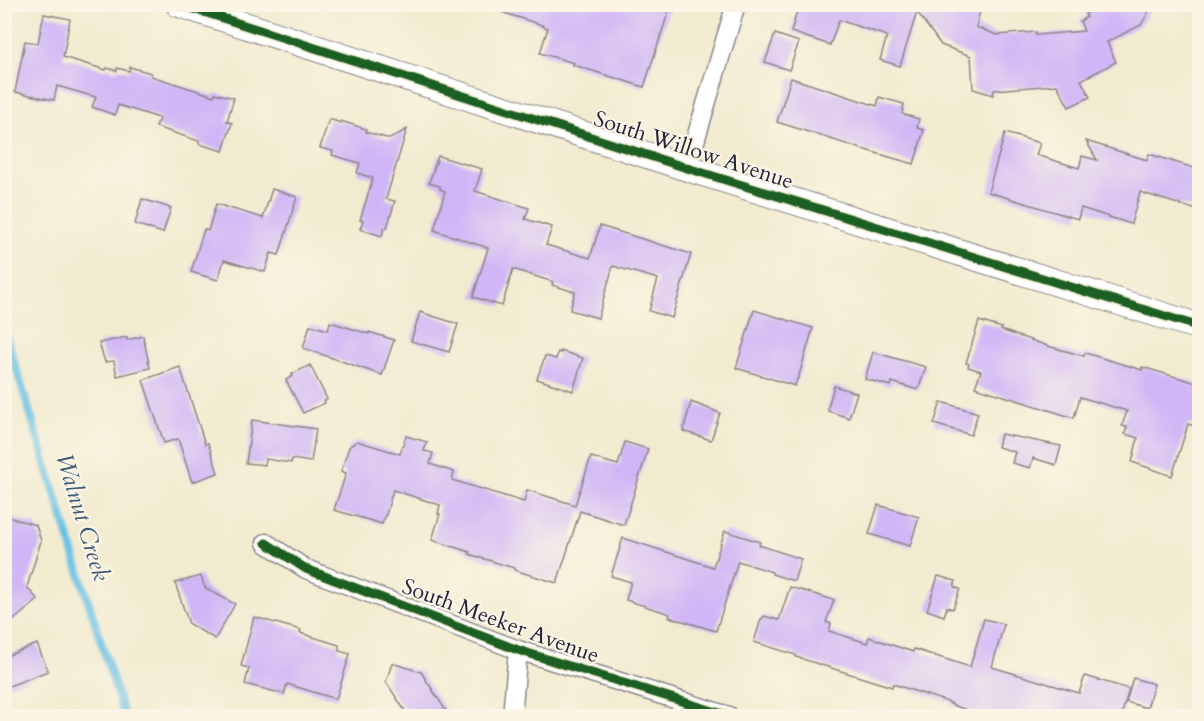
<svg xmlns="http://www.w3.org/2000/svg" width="1204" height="721" font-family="Cardo,serif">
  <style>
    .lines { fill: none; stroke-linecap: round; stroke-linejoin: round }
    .stream { stroke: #67c1e4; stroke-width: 8 }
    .building { fill: #d0b6f6 }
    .street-casing { stroke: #8a8686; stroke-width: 21 }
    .secondary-casing { stroke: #8a8686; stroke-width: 28 }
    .street { stroke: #fff; stroke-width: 18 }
    .secondary { stroke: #fff; stroke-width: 26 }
    .cycleway-casing { stroke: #fcf5e5; stroke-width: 13 }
    .cycleway { stroke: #1b5e20; stroke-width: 9 }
    .labels { text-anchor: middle; stroke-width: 4.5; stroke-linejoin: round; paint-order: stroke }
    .street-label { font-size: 22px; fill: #22223b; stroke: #fcf5e5 }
    .water-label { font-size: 24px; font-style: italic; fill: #3a5a76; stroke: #fcf5e5 }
  </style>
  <rect width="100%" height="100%" fill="#fcf5e5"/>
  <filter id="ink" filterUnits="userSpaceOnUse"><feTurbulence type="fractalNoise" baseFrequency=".0167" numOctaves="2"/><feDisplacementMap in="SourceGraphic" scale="12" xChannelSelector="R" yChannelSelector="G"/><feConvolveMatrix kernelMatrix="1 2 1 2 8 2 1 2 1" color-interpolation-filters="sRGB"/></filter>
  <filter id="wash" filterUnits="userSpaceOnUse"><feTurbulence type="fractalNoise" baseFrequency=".008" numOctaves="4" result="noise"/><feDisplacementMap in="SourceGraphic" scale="24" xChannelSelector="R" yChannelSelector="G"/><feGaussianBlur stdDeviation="1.35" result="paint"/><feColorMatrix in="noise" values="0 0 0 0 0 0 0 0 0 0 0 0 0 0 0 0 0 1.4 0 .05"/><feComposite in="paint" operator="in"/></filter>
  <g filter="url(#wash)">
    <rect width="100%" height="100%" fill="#f2ebd0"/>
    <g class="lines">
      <!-- stream -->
      <polyline class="stream" points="4,329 124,716"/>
    </g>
    <g id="blocks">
      <!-- building -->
      <g class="building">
        <polygon points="493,4 671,4 644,87 593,71 573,65 574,63 540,53 548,28 542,26 542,25 492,9"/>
        <polygon points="799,4 959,4 980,11 976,27 997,35 1036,32 1036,35 1084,31 1080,21 1087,17 1085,14 1104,4 1153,4 1141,25 1107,42 1116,62 1081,80 1090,97 1069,107 1057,85 994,90 993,95 973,89 971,56 941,45 917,12 900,66 880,60 887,36 839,20 830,45 791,32"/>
        <polygon points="44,14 70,19 63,57 106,70 107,68 117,71 117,68 129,71 130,67 151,73 151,76 214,96 215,93 234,98 227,121 232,123 223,151 199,144 199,141 156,127 159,118 118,105 115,115 92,107 96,97 57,86 54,100 15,92 25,41 38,43"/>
        <polygon points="775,34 799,42 789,70 765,62"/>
        <polygon points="791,78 877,106 879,97 904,104 902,114 919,119 917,128 924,130 914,164 862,149 777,122"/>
        <polygon points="329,119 341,123 341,121 366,129 366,132 390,139 407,129 386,199 395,201 387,228 384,228 382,236 360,229 363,220 360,220 373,178 357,173 360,163 332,155 333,151 320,148"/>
        <polygon points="1005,133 1040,143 1036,155 1079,168 1082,156 1097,160 1086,141 1147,160 1149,154 1200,170 1200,211 1140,192 1131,224 1081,208 1078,219 988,192"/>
        <polygon points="438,156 482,169 475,191 529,208 525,219 552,227 546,245 590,258 600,226 691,254 672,318 649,311 658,279 613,266 598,318 570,310 575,292 552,285 553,282 513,269 502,306 473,297 488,248 434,230 445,191 440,189 440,186 429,183"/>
        <polygon points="272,189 297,197 279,255 271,253 265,272 224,260 218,280 191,272 204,229 208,231 216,204 263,218"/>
        <polygon points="142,199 171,208 163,233 135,224"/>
        <polygon points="754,310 813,328 798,379 797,379 795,386 736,368"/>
        <polygon points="420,312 458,324 449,352 411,341"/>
        <polygon points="979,321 1002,328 1001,330 1051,347 1084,356 1085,353 1142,370 1142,367 1200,384 1200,428 1188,424 1172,476 1132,462 1138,438 1125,434 1127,427 1122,426 1127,411 1080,397 1074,418 975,387 981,371 968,367 969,364 966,363"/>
        <polygon points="330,322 369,334 369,332 394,340 382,375 303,348 310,325 328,330"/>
        <polygon points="143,336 150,368 117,376 114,361 105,362 99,343 127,337 127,340"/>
        <polygon points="561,351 583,358 573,391 537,379 545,356 556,359 558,352 561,353"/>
        <polygon points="873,352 926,367 918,390 892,382 891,386 865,379"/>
        <polygon points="310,365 327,399 324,401 325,403 303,413 286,380 293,376 292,374"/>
        <polygon points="180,367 205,444 208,443 218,473 192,482 178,439 164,443 143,380"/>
        <polygon points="834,386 857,393 849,418 828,411 828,407"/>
        <polygon points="691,402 720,413 711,440 683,431"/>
        <polygon points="941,402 978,413 971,435 934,424"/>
        <polygon points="252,420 316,429 311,462 292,459 291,463 266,459 265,465 246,463"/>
        <polygon points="1001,434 1061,446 1056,465 1033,458 1030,468 1012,463 1015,452 998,447"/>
        <polygon points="406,436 427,442 424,451 433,453 430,464 454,472 452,480 524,502 527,490 575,505 591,457 618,465 625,442 648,449 624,525 580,511 557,583 514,570 514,568 469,554 470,552 432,540 440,514 438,514 440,505 393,490 386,515 385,515 382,524 334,510 346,473 341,471 349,447 357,441 400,454"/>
        <polygon points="878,505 919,517 910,546 869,534"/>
        <polygon points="4,516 36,525 41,541 27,587 38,600 4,628"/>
        <polygon points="725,531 760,542 759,545 801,559 794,581 772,574 772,572 738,561 716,631 669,617 670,614 626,600 631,582 611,576 623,538 713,567"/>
        <polygon points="201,576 205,588 235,604 215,639 189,624 175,583"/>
        <polygon points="938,576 956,581 954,587 960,589 953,609 947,607 944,616 927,610"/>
        <polygon points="790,587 834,600 826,622 831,624 829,631 867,643 869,637 913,652 914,649 970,667 984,619 1004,624 992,667 1079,693 1085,676 1129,689 1121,717 985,717 950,704 951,703 893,684 892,687 796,657 796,655 754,642 761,619 762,619 764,616 779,620"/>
        <polygon points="254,617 301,630 300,633 339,645 339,651 350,654 336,699 287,684 284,694 245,684 249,668 241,666"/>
        <polygon points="37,644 48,671 4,688 4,657"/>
        <polygon points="392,663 421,672 450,717 409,717 386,682"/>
        <polygon points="1133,678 1154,684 1147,708 1126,702"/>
      </g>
    </g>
  </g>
  <g filter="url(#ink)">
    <use href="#blocks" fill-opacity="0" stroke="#8a8686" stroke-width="1.5"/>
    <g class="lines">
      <!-- street casing -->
      <g class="street-casing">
        <g id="street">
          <polyline points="687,168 736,4"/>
          <polyline points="266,543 306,569 518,650 729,716"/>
          <polyline points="512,716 518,650"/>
        </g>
      </g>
      <!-- secondary casing -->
      <g class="secondary-casing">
        <polyline id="secondary" points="179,4 687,168 1200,327"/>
      </g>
      <!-- street -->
      <use href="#street" class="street"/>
      <!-- secondary -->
      <use href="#secondary" class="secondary"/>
      <!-- cycleway casing -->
      <g class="cycleway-casing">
        <g id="cycleway">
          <polyline points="179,4 687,168 1200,327"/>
          <polyline points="266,543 306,569 518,650 729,716"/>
        </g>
      </g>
      <!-- cycleway -->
      <use href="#cycleway" class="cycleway"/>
    </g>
  </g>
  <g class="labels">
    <!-- street labels -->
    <g class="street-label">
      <text transform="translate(694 149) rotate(18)" y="8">South Willow Avenue</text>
      <text transform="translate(501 620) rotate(20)" y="8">South Meeker Avenue</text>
    </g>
    <!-- water labels -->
    <g class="water-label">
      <text transform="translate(83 517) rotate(73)" y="8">Walnut Creek</text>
    </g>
  </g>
  <!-- margin -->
  <rect width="1204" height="721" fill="none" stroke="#fcf5e5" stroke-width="24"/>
</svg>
